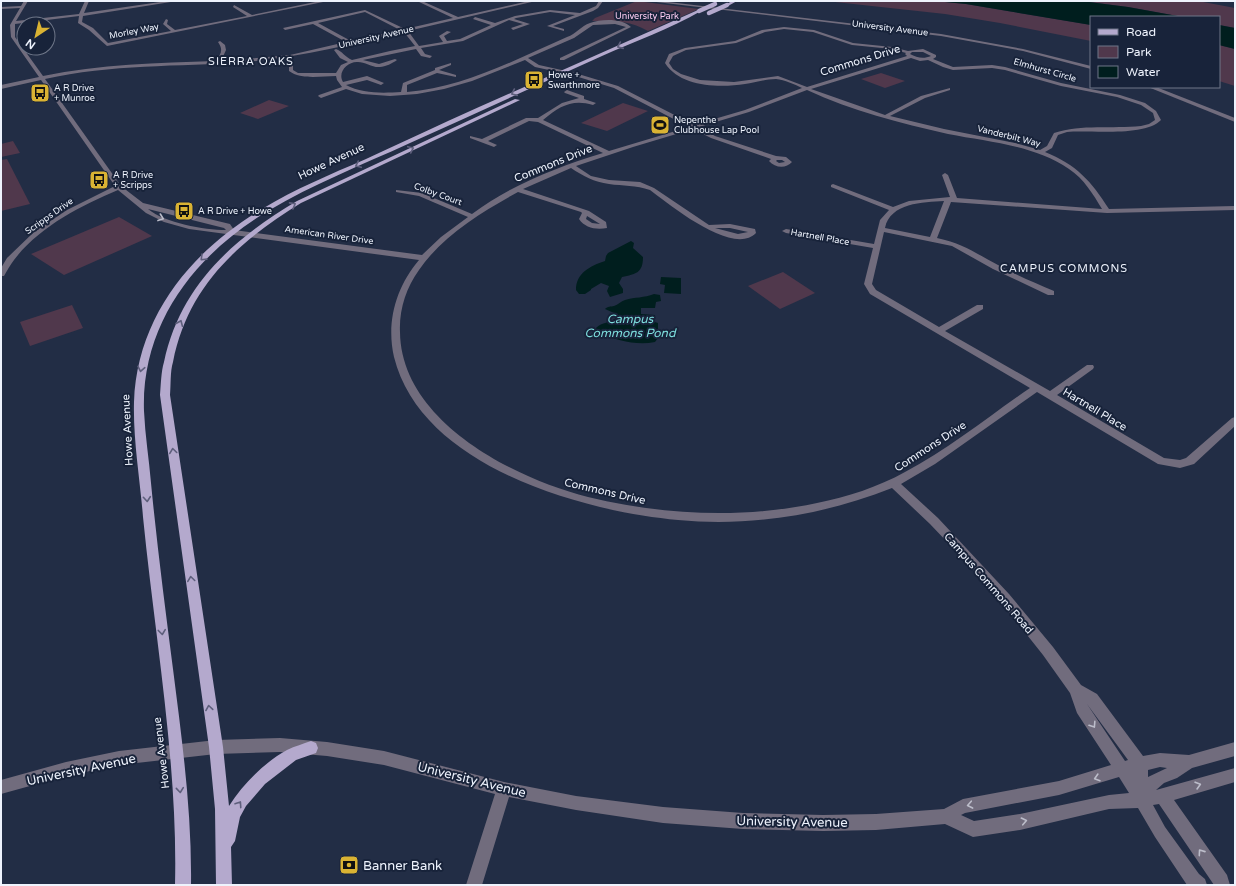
<svg xmlns="http://www.w3.org/2000/svg" width="1236" height="886" font-family="'Varela Round',sans-serif">
  <style>
    .green { fill: #50384c }
    .water { fill: #001e1e }
    .lines { fill: none; stroke-linecap: round; stroke-linejoin: round }
    .minor { fill: #716c7d; fill-rule: evenodd }
    .major { fill: #b4a9cd; fill-rule: evenodd }
    .major-bridge { stroke: #b4a9cd; stroke-width: 4.5 }
    .oneway { stroke: #5e5f7c }
    .oneway2 { stroke: #bcbdca }
    .labels { text-anchor: middle; stroke-width: 4; stroke-linejoin: round; paint-order: stroke }
    .far-park-label { font-size: 9px; fill: #fcccf2; stroke: #18233a }
    .far-street-label { font-size: 9px; fill: #eef3fd; stroke: #18233a }
    .far-poi-label { font-size: 9px; fill: #eef3fd; stroke: #18233a; text-anchor: start }
    .street-label { font-size: 11px; fill: #eef3fd; stroke: #18233a }
    .far-quarter-label { font-size: 11px; letter-spacing: 1px; fill: #eef3fd; stroke: #18233a }
    .water-label { font-size: 12px; font-style: italic; fill: #7edfde; stroke: #18233a }
    .near-street-label { font-size: 13px; fill: #eef3fd; stroke: #18233a }
    .near-poi-label { font-size: 13px; fill: #eef3fd; stroke: #18233a; text-anchor: start }
  </style>
  <rect width="100%" height="100%" fill="#222d45"/>
  <!-- green -->
  <g class="green">
    <path d="M637,1L699,9L648,31C629,20 613,21 592,21L595,18Z"/>
    <polygon points="826,1 935,1 966,4 1091,25 1091,41 1000,23 945,14"/>
    <polygon points="1081,1 1198,1 1235,8 1235,28 1219,25 1219,17 1183,17 1128,7"/>
    <polygon points="1219,45 1235,49 1235,86 1219,81"/>
    <polygon points="881,73 905,81 885,88 861,79"/>
    <polygon points="269,100 289,106 258,119 240,113"/>
    <polygon points="623,103 648,111 607,131 581,123"/>
    <polygon points="13,141 20,153 1,157 1,144"/>
    <polygon points="7,159 30,204 1,211 1,160"/>
    <polygon points="119,217 152,236 64,275 31,254"/>
    <polygon points="783,272 815,293 780,309 748,286"/>
    <polygon points="72,305 83,328 30,346 20,322"/>
  </g>
  <!-- water -->
  <g class="water">
    <polygon points="935,1 1081,1 1128,7 1183,17 1091,17 1091,25 966,4"/>
    <polygon points="1219,25 1235,28 1235,49 1219,45"/>
    <path d="M631,241L634,243L633,248L643,257C643,273 636,274 622,277L619,283L623,289V293L610,297L607,291L609,286L601,283L591,289V290L585,294H579L576,290C576,273 590,266 605,261L606,256L608,253Z"/>
    <polygon points="661,277 681,278 681,294 664,293 665,285 660,284"/>
    <path d="M654,294L660,295L661,301L656,302L655,308H641V314L655,315V322L658,323V338L655,342C636,346 617,340 599,333L596,328C602,322 610,323 616,318L614,313L605,309C608,306 610,307 614,306C618,305 621,301 625,300C635,297 644,298 654,294Z"/>
  </g>
  <g class="lines">
    <!-- minor -->
    <g class="minor">
      <path d="M24,1H28L16,21L79,14L85,1H89L84,13L167,1H177L83,16L82,22L93,28L108,43L171,31L163,24L166,19L168,20L167,24L175,30L247,16L233,7L234,5L252,15L320,1H328L107,46L89,30L78,23L79,16L15,24V37L43,76C100,64 158,63 215,61C222,54 223,49 218,42L220,41L225,45L226,50L221,61L290,55L346,42L313,24L285,30L283,28L365,10L405,29L453,18L417,1H422L458,17L529,1H536L408,31L419,46L443,42L439,36L447,31L451,32L444,36L447,41L460,39L491,25L473,19L475,17L495,23L515,16L550,10L580,13L596,6L599,1H603L598,8L593,11L553,26L564,29V31L547,26L575,15L550,12L516,18L514,19L530,24L513,30L511,28L523,24L509,20L463,41L421,48L425,54L432,56L430,58L421,56L416,49L363,60L379,64L395,59L397,60C393,63 385,67 380,67C373,68 365,62 358,62C348,61 337,72 343,82L367,76L384,83L381,85L367,80L346,85C362,94 384,93 401,92L403,83L435,70V68L451,63V65L439,70L456,75V77L437,73L407,85V92C462,88 517,59 567,37C576,34 581,26 590,23C602,19 621,18 631,27L564,60H560V58L626,27L615,24L593,25L574,38L528,58L539,65L575,73L618,86L694,125L745,110L802,88C794,84 785,80 776,79C765,79 755,83 745,84C719,88 680,87 665,63L669,54L685,48L735,41L762,30L784,27L814,30L853,43L892,47L908,51L923,49L936,55V57L933,59L953,67L992,65L1005,67L1061,83L1120,95L1145,103L1156,111L1161,120C1145,137 1091,130 1067,132L1058,135L1052,148L1045,152C1077,165 1091,181 1109,209L1235,206V210L1107,213L951,202L937,238C964,244 975,253 998,265C1016,275 1035,283 1054,291V295H1048L993,269L952,246L884,232L872,284L876,290L939,327L977,305H983V309L945,331L1050,391L1087,365H1093L1094,367L1093,369L1057,395L1164,458L1180,460L1186,458L1232,418L1235,417V426L1194,464L1180,468L1158,464L1037,392L935,464L901,484L938,518L1009,594L1053,647L1081,685L1097,694L1143,756L1160,753L1189,755L1235,742V756L1192,768L1177,778L1164,783L1156,790L1235,768V782L1174,800L1227,875L1230,885H1214L1159,804L1153,805L1165,827L1199,874L1205,879L1207,885H1187L1155,837L1138,808L1109,809L1020,830L973,837L945,824L876,830L823,831L743,829L663,823L576,810L509,797L482,885H466L495,794L384,765L327,756L280,752L216,754L119,765L66,776L1,794V780L66,762L119,751L216,740L280,738L327,742L384,751L504,782L576,796L663,807L743,813L823,815L876,814L944,809L963,799L1059,781L1111,765L1077,713L1070,693L1043,655L1001,602L970,566L930,524L892,488C824,515 750,527 678,520C580,511 421,466 394,357C386,322 396,287 419,260L189,229L164,222L146,213L118,190C80,206 39,227 14,260C10,265 7,271 4,276H1V268L7,258L34,232L67,210L115,186L41,80L1,89V85L39,77L11,37L10,25L20,8L1,9V7L21,6ZM365,12L400,30L351,41L318,23ZM784,29L813,32L852,45L892,49L906,53L905,54L907,56L807,87L778,76L734,82L700,80L681,74L673,69L669,63L673,56L686,50L736,43L765,32ZM404,32L415,46L390,51L352,60C345,57 342,51 336,49L334,50L340,58L348,62L341,65L336,73H298L293,70V63L291,62L289,63V71C301,80 321,76 336,76L337,80L342,87L319,95L318,96L321,98L346,89L362,94L390,96L417,94L444,89L472,81L525,60L535,67L572,75L614,88L689,127L609,151L543,120C560,106 572,99 593,105L596,103L584,99V96L567,90L564,92L565,93L579,98L562,103L538,118H526L482,139L470,136V138L494,147L497,145L488,141L529,121L538,122L603,153C557,167 511,185 472,214L422,193L396,190V192L419,196L468,217L441,237L422,255L234,230L230,224L143,203L130,193L121,186L45,79C111,64 178,67 244,62C298,58 351,44 404,32ZM912,52H923L931,56C924,59 917,58 910,54ZM911,58L920,61L928,60L943,67L953,70L992,68L1005,70L1061,86L1117,97L1141,105L1153,113L1155,120L1149,124L1141,126C1112,129 1082,124 1054,133L1047,146L1040,150L1015,143L944,129L890,116L925,98L950,90V88L921,96L885,115L811,89ZM807,90C852,111 900,123 948,134C989,142 1034,145 1069,169C1084,179 1093,194 1102,209L957,198L948,175L945,173L942,175L950,197L909,201L893,207L833,184L831,185V187L889,210L880,220L874,244L786,229L782,231L786,233L873,248L864,284L870,294L1030,388C989,416 949,449 905,472C878,487 847,497 817,503C742,519 663,515 588,497C513,478 401,421 400,332C399,310 406,288 419,270C443,235 482,212 518,192L581,212L582,213L579,219C585,228 596,230 607,228L606,222L589,211L523,189L571,168C583,176 594,182 609,184C623,186 636,185 650,190C669,204 733,257 756,233L755,229L730,224L709,225L654,188L640,182L609,180L591,176L576,166L633,147L693,129L711,138L771,159L769,161C775,168 786,169 792,162L786,157L776,156L715,136L699,127L749,112ZM777,160H782L785,162L779,163L776,161ZM944,201L930,237L885,228C890,203 923,202 944,201ZM148,209L224,228L226,230C204,230 165,223 148,209ZM587,216L600,224L592,223L586,219ZM715,228H730L748,232L738,234ZM1087,704L1128,760L1125,761ZM1160,767L1167,768L1148,777V770ZM1119,777L1129,793L1109,795L1020,814L974,821L961,815L965,813L1059,795Z"/>
      <polygon points="648,1 660,1 941,34 1023,49 1091,66 1091,69 1023,51 941,36"/>
      <polygon points="1148,87 1156,87 1235,118 1235,122"/>
    </g>
    <!-- major -->
    <g class="major">
      <polygon points="732,1 737,1 728,6 725,5"/>
      <path d="M698,10L701,11C670,29 635,41 602,56C538,85 474,114 410,143C362,165 313,184 268,211C196,254 141,323 144,411C145,435 149,459 151,483C157,545 165,607 173,669C182,740 192,812 191,885H175C178,764 155,638 143,517C140,479 133,440 134,402C137,317 191,251 262,209C295,189 331,174 366,159C393,146 421,134 448,121C531,84 614,47 698,10Z"/>
      <path d="M515,99L520,100L301,203C238,242 188,286 173,362C170,372 171,384 170,395L223,747L229,806C243,784 265,762 287,750C295,746 303,744 311,741L316,743L318,748L316,753L296,760L265,784L246,806L240,817L235,841L231,847L232,885H216L215,809L209,747L160,395C161,384 161,372 164,362C180,286 233,239 297,201Z"/>
    </g>
    <!-- major-bridge -->
    <g class="major-bridge">
      <polyline points="699,11 715,4"/>
      <polyline points="709,13 727,5"/>
    </g>
  </g>
  <!-- one-way arrows -->
  <defs><path id="oneway-chevron" d="M-2-3.5L2.5 0L-2 3.5" fill="none" stroke-width="1.6" stroke-linecap="round" stroke-linejoin="round"/></defs>
  <g class="oneway">
    <use href="#oneway-chevron" transform="translate(620 46) rotate(156)"/>
    <use href="#oneway-chevron" transform="translate(514 93) rotate(156)"/>
    <use href="#oneway-chevron" transform="translate(411 149) rotate(-25)"/>
    <use href="#oneway-chevron" transform="translate(358 165) rotate(155)"/>
    <use href="#oneway-chevron" transform="translate(293 205) rotate(-29)"/>
    <use href="#oneway-chevron" transform="translate(203 258) rotate(136)"/>
    <use href="#oneway-chevron" transform="translate(180 323) rotate(-67)"/>
    <use href="#oneway-chevron" transform="translate(141 369) rotate(101)"/>
    <use href="#oneway-chevron" transform="translate(173 451) rotate(-98)"/>
    <use href="#oneway-chevron" transform="translate(147 499) rotate(85)"/>
    <use href="#oneway-chevron" transform="translate(191 579) rotate(-98)"/>
    <use href="#oneway-chevron" transform="translate(162 632) rotate(83)"/>
    <use href="#oneway-chevron" transform="translate(209 708) rotate(-99)"/>
    <use href="#oneway-chevron" transform="translate(180 790) rotate(84)"/>
    <use href="#oneway-chevron" transform="translate(239 804) rotate(-56)"/>
  </g>
  <g class="oneway2">
    <use href="#oneway-chevron" transform="translate(161 218) rotate(20)"/>
    <use href="#oneway-chevron" transform="translate(1093 725) rotate(57)"/>
    <use href="#oneway-chevron" transform="translate(1097 778) rotate(163)"/>
    <use href="#oneway-chevron" transform="translate(1198 785) rotate(-16)"/>
    <use href="#oneway-chevron" transform="translate(970 805) rotate(169)"/>
    <use href="#oneway-chevron" transform="translate(1024 821) rotate(-12)"/>
    <use href="#oneway-chevron" transform="translate(1201 852) rotate(-125)"/>
  </g>
  <!-- icons -->
  <defs>
    <g id="bus-square" transform="scale(1)"><rect x="-9" y="-9" width="18" height="18" rx="4" fill="#dab333" stroke="#18233a"/><path d="M-5-6H5V4H4V6H2V4H-2V6H-4V4H-5ZM-3.5-4V0h7V-4ZM-3.5 1.2v1.5H-2V1.2ZM2 1.2v1.5H3.5V1.2Z" fill="#111"/></g>
    <g id="stadium-square" transform="scale(1)"><rect x="-9" y="-9" width="18" height="18" rx="4" fill="#dab333" stroke="#18233a"/><path d="M0-5a6.5 5 0 1 0 0 10a6.5 5 0 1 0 0-10ZM-3.5-1.8h7v3.6h-7Z" fill="#111"/></g>
    <g id="bank-square" transform="scale(1)"><rect x="-9" y="-9" width="18" height="18" rx="4" fill="#dab333" stroke="#18233a"/><path d="M-6-4H6V4H-6ZM0-2.3a2.3 2.3 0 1 0 0 4.6a2.3 2.3 0 1 0 0-4.6Z" fill="#111"/></g>
  </defs>
  <g fill-rule="evenodd">
    <use href="#bus-square" x="534" y="80"/>
    <use href="#bus-square" x="40" y="93"/>
    <use href="#stadium-square" x="660" y="125"/>
    <use href="#bus-square" x="99" y="180"/>
    <use href="#bus-square" x="184" y="211"/>
    <use href="#bank-square" x="349" y="865"/>
  </g>
  <g class="labels">
    <!-- far-park labels -->
    <g class="far-park-label">
      <text x="647" y="19">University Park</text>
    </g>
    <!-- far-street labels -->
    <g class="far-street-label">
      <text transform="translate(890 28) rotate(7)" y="3">University Avenue</text>
      <text transform="translate(134 31) rotate(-11)" y="3">Morley Way</text>
      <text transform="translate(376 37) rotate(-13)" y="3">University Avenue</text>
      <text transform="translate(1045 70) rotate(16)" y="3">Elmhurst Circle</text>
      <text transform="translate(1009 136) rotate(14)" y="3">Vanderbilt Way</text>
      <text transform="translate(438 194) rotate(20)" y="3">Colby Court</text>
      <text transform="translate(49 216) rotate(-35)" y="3">Scripps Drive</text>
      <text transform="translate(329 235) rotate(8)" y="3">American River Drive</text>
      <text transform="translate(820 237) rotate(10)" y="3">Hartnell Place</text>
    </g>
    <!-- far-poi labels -->
    <g class="far-poi-label">
      <text x="548" y="78">Howe +<tspan x="548" dy="10">Swarthmore</tspan></text>
      <text x="54" y="91">A R Drive<tspan x="54" dy="10">+ Munroe</tspan></text>
      <text x="674" y="123">Nepenthe<tspan x="674" dy="10">Clubhouse Lap Pool</tspan></text>
      <text x="113" y="178">A R Drive<tspan x="113" dy="10">+ Scripps</tspan></text>
      <text x="198" y="214">A R Drive + Howe</text>
    </g>
    <!-- street labels -->
    <g class="street-label">
      <text transform="translate(860 60) rotate(-17)" y="4">Commons Drive</text>
      <text transform="translate(331 161) rotate(-25)" y="4">Howe Avenue</text>
      <text transform="translate(553 163) rotate(-22)" y="4">Commons Drive</text>
      <text transform="translate(1095 409) rotate(31)" y="4">Hartnell Place</text>
      <text transform="translate(127 430) rotate(-93)" y="4">Howe Avenue</text>
      <text transform="translate(930 446) rotate(-33)" y="4">Commons Drive</text>
      <text transform="translate(605 491) rotate(13)" y="4">Commons Drive</text>
      <text transform="translate(989 583) rotate(49)" y="4">Campus Commons Road</text>
      <text transform="translate(161 753) rotate(-97)" y="4">Howe Avenue</text>
    </g>
    <!-- far-quarter labels -->
    <g class="far-quarter-label">
      <text x="251" y="65">SIERRA OAKS</text>
      <text x="1064" y="272">CAMPUS COMMONS</text>
    </g>
    <!-- water labels -->
    <g class="water-label">
      <text x="630" y="323">Campus<tspan x="630" dy="14">Commons Pond</tspan></text>
    </g>
    <!-- near-street labels -->
    <g class="near-street-label">
      <text transform="translate(81 769) rotate(-12)" y="5">University Avenue</text>
      <text transform="translate(472 779) rotate(14)" y="5">University Avenue</text>
      <text transform="translate(792 821) rotate(1)" y="5">University Avenue</text>
    </g>
    <!-- near-poi labels -->
    <g class="near-poi-label">
      <text x="363" y="870">Banner Bank</text>
    </g>
  </g>
  <!-- border -->
  <rect width="1236" height="886" fill="none" stroke="#eef3fd" stroke-width="4"/>
  <!-- legend -->
  <rect x="1090" y="16" width="130" height="72" fill="#18233a" stroke="#6e7688"/>
  <rect x="1098" y="29" width="20" height="6" fill="#b4a9cd" stroke="#6e7688"/>
  <text x="1126" y="36" font-size="12" fill="#eef3fd">Road</text>
  <rect x="1098" y="46" width="20" height="12" fill="#50384c" stroke="#6e7688"/>
  <text x="1126" y="56" font-size="12" fill="#eef3fd">Park</text>
  <rect x="1098" y="66" width="20" height="12" fill="#001e1e" stroke="#6e7688"/>
  <text x="1126" y="76" font-size="12" fill="#eef3fd">Water</text>
  <!-- north arrow -->
  <g transform="translate(36 36) rotate(215)"><circle r="19" fill="#18233a" stroke="#6e7688"/>
  <path d="M0-3L7 15L0 10L-7 15Z" fill="#dab333"/>
  <text y="-6" font-size="11" font-weight="bold" text-anchor="middle" fill="#eef3fd">N</text>
  </g>
</svg>
